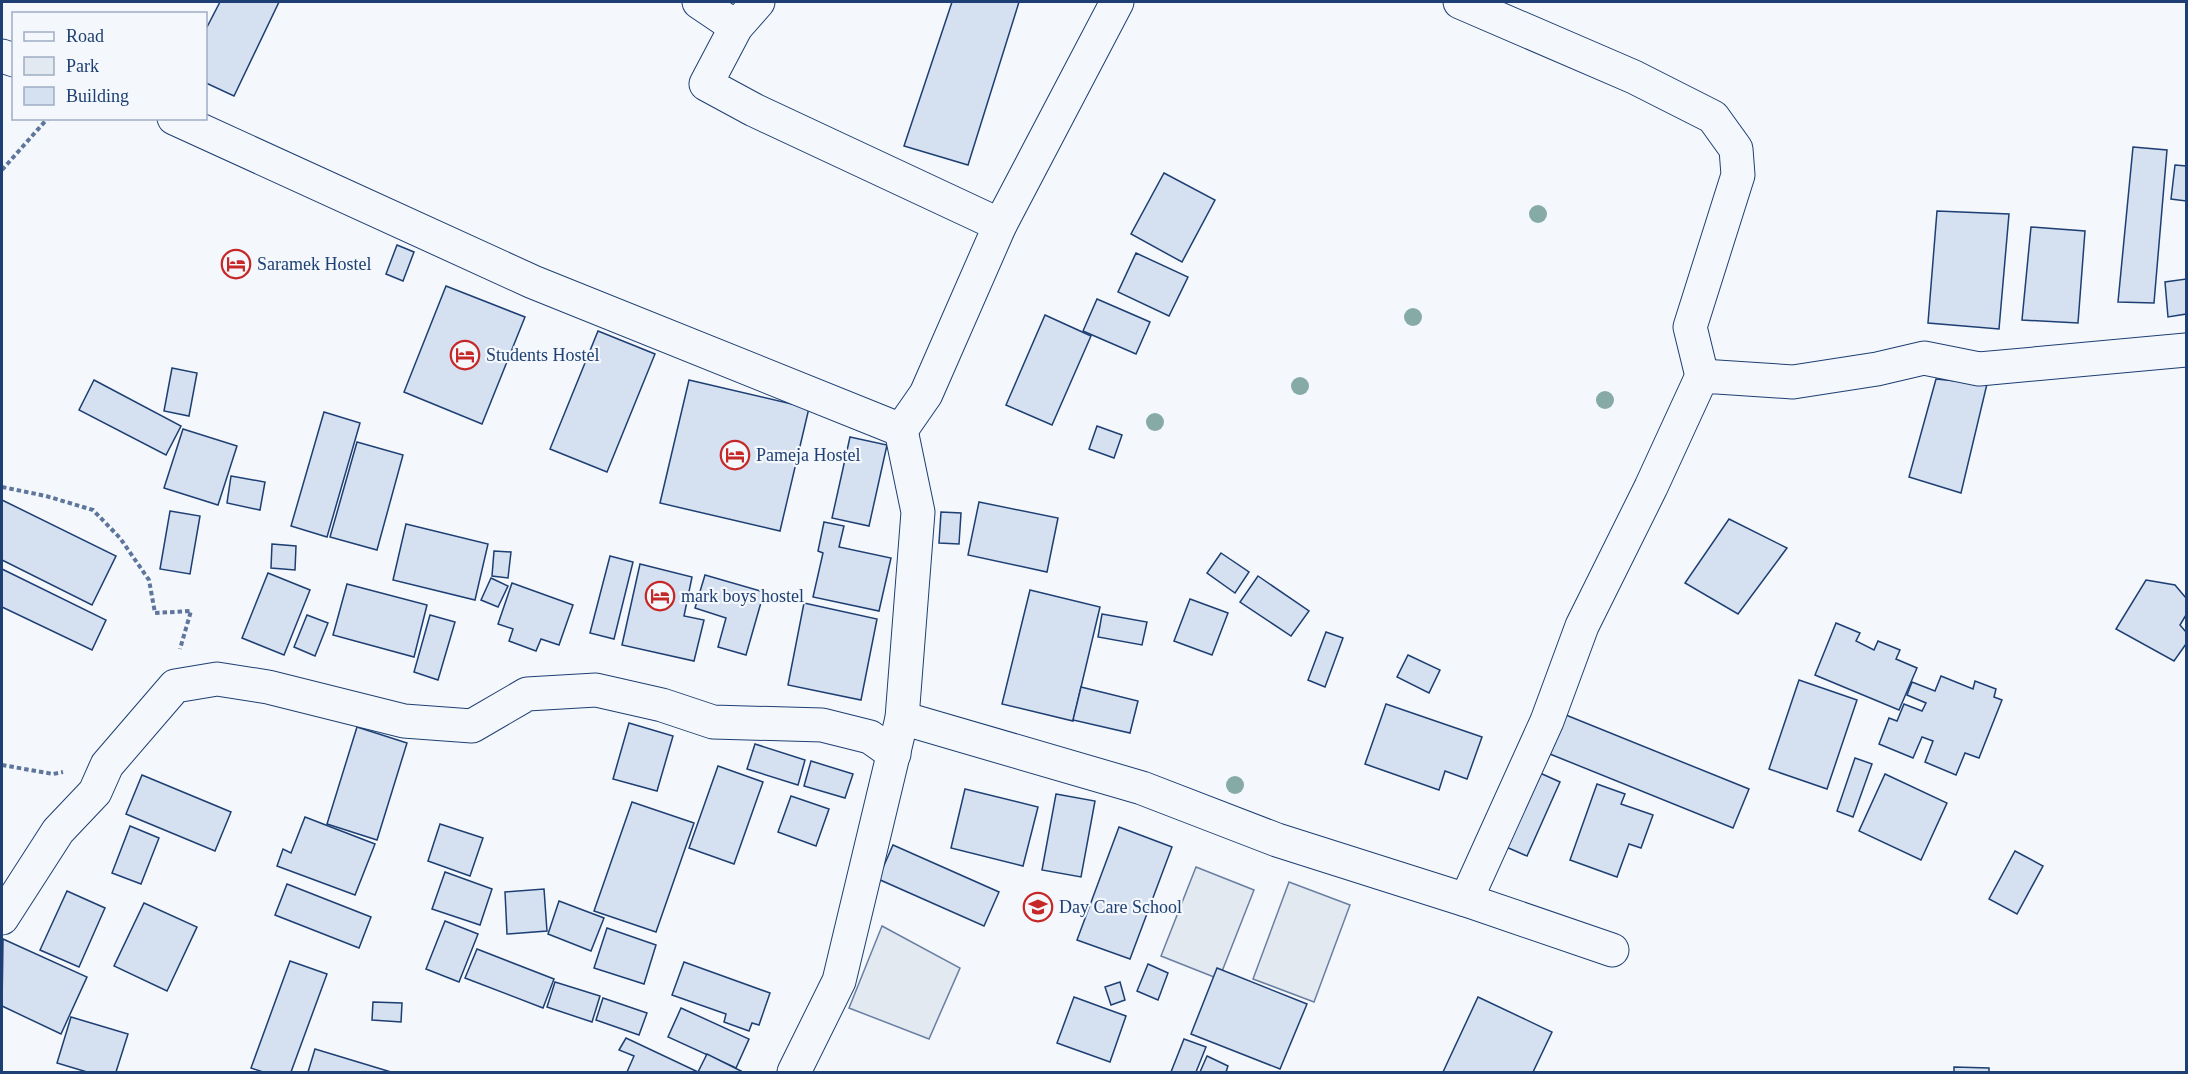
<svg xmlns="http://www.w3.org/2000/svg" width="2188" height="1074" font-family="'Times New Roman',serif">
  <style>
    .green { fill: #e3e9f0; stroke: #687fa3; stroke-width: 1.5 }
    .building { fill: #d5e0f0; stroke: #1d3f73; stroke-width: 1.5 }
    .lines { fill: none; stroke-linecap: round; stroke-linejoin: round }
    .minor-casing { stroke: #1d3f73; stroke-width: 35 }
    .path { stroke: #5e769c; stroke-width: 4; stroke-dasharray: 4.5 3; stroke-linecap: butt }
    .minor { stroke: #f4f7fb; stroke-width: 33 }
    .tree { fill: #86aba6 }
    .labels { text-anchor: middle; stroke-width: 4.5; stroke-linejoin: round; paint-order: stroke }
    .poi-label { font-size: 18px; fill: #1d3f73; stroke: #f4f7fb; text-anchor: start }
  </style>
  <rect width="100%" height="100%" fill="#f4f7fb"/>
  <!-- green -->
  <g class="green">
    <polygon points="1196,867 1254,890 1219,979 1161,956"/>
    <polygon points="1289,882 1350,905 1314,1002 1253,979"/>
    <polygon points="882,926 960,968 929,1039 849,1008"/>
  </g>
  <!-- building -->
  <g class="building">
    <polygon points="220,2 279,2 234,96 206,83 206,29"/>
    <polygon points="952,2 1019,2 968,165 904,146"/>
    <polygon points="2133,147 2167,150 2154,303 2118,302"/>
    <polygon points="2175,165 2186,166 2186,201 2171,199"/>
    <polygon points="1164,173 1215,200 1182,262 1131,234"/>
    <polygon points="1937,211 2009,214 1999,329 1928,323"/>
    <polygon points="2031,227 2085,231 2078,323 2022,320"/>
    <polygon points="397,245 414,252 403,281 386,274"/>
    <polygon points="1136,253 1188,277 1169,316 1118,292"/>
    <polygon points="2186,279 2186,314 2168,317 2165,282"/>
    <polygon points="446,286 525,317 482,424 404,392"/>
    <polygon points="1097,299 1150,322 1136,354 1083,331"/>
    <polygon points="1045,315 1091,336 1052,425 1006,405"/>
    <polygon points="598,331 655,354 607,472 550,449"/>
    <polygon points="172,368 197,373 189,416 164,411"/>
    <polygon points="1936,379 1987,384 1961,493 1909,477"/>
    <polygon points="94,380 181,426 166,455 79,410"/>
    <polygon points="689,380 809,408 780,531 660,503"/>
    <polygon points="324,412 360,423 327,537 291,526"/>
    <polygon points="1097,426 1122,435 1114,458 1089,449"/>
    <polygon points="183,429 237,446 218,505 164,488"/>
    <polygon points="850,437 887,445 869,526 832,518"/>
    <polygon points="357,442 403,455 377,550 330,537"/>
    <polygon points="231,476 265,482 260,510 227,503"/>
    <polygon points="2,500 116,556 92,605 2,560"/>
    <polygon points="979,502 1058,518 1047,572 968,555"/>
    <polygon points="170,511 200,516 190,574 160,569"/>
    <polygon points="941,512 961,513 959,544 939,543"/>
    <polygon points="1729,519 1787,548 1738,614 1685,583"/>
    <polygon points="824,522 844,526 839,547 891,558 879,611 813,597 823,553 818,551"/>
    <polygon points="406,524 488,544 475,600 393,580"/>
    <polygon points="272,544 296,546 295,570 271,568"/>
    <polygon points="494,551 511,552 508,578 492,576"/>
    <polygon points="1221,553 1249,572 1235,593 1207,573"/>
    <polygon points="610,556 633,562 614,639 590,633"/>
    <polygon points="640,564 692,577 684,616 704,620 694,661 622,645"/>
    <polygon points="2,569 106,620 92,650 2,607"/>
    <polygon points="268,573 310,590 284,655 242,638"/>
    <polygon points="705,575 764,592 746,655 718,647 726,618 695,608"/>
    <polygon points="1258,576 1309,611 1291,636 1240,602"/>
    <polygon points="491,578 508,586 498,607 481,600"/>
    <polygon points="2146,580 2175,585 2186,598 2186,615 2180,625 2186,632 2186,644 2174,661 2116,629"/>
    <polygon points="512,583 573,605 559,645 541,639 536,651 509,641 513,629 498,624"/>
    <polygon points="347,584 427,605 414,657 333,635"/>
    <polygon points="1030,590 1100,607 1073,721 1002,704"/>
    <polygon points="1190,599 1228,613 1212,655 1174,641"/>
    <polygon points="804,603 877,619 861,700 788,685"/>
    <polygon points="1102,614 1147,622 1142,645 1098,637"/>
    <polygon points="307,615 328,623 315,656 294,647"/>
    <polygon points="430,615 455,622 438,680 414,672"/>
    <polygon points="1836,623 1860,633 1856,641 1874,650 1878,641 1900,650 1896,659 1917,668 1899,710 1815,675"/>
    <polygon points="1326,632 1343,638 1325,687 1308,680"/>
    <polygon points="1408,655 1440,670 1429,693 1397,677"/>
    <polygon points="1941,676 1973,689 1975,681 1996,689 1994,697 2002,700 1979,758 1965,753 1956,775 1925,762 1933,741 1922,737 1913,758 1879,744 1889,718 1897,721 1904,704 1922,711 1926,703 1907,695 1912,682 1935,691"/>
    <polygon points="1799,680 1857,700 1827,789 1769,769"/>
    <polygon points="1081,687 1138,701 1130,733 1073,720"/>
    <polygon points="1386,704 1482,737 1467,779 1445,771 1439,790 1365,764"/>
    <polygon points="1556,711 1749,789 1733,828 1540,750"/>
    <polygon points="629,723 673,736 657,791 613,779"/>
    <polygon points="357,727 407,743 377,840 327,824"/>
    <polygon points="755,744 805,760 798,785 747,769"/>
    <polygon points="1855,758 1872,764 1853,817 1837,811"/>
    <polygon points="811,761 853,774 845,798 804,786"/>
    <polygon points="718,766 763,782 734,864 689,848"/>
    <polygon points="1531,769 1560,782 1527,856 1497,843"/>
    <polygon points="1885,774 1947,803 1921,860 1859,831"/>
    <polygon points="142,775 231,812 215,851 126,814"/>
    <polygon points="1597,784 1625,794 1621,804 1653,815 1641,848 1629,844 1617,877 1570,860"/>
    <polygon points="965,789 1038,807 1023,866 951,848"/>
    <polygon points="1056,794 1095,801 1081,877 1042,870"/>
    <polygon points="791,796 829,809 816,846 778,832"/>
    <polygon points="632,802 694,823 656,932 594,911"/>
    <polygon points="305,817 375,844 355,895 277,866 283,849 291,853"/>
    <polygon points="440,824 483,838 470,876 428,861"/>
    <polygon points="130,826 159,838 141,884 112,873"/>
    <polygon points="1119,827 1172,847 1130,959 1077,940"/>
    <polygon points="893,845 999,892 984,926 878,879"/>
    <polygon points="2015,851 2043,866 2017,914 1989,899"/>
    <polygon points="445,872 492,889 480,925 432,909"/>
    <polygon points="287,884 371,917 359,948 275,915"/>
    <polygon points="544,889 547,931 507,934 505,892"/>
    <polygon points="67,891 105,908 79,967 40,950"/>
    <polygon points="559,901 604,918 591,951 548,934"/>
    <polygon points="144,903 197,927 167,991 114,966"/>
    <polygon points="445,921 478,934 459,982 426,969"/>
    <polygon points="607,928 656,945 644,984 594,968"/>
    <polygon points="3,939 87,977 61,1034 2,1006"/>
    <polygon points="477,949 554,979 543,1008 465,978"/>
    <polygon points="290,961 327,974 291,1072 263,1072 251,1068"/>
    <polygon points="684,962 770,993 759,1025 752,1023 749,1031 724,1022 726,1014 672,995"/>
    <polygon points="1148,964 1168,973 1158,1000 1137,991"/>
    <polygon points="1217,968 1307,1004 1280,1069 1191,1034"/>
    <polygon points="555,982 600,996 592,1022 547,1007"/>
    <polygon points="1120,982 1125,1000 1111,1005 1105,987"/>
    <polygon points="1074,997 1126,1016 1110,1062 1057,1043"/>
    <polygon points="1478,997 1552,1032 1533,1072 1443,1072"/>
    <polygon points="603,998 647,1013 639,1035 596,1020"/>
    <polygon points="373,1002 402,1003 401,1022 372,1020"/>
    <polygon points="681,1008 749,1039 736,1068 668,1037"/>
    <polygon points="71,1017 128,1034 116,1072 87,1072 57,1063"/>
    <polygon points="626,1038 698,1072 707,1054 741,1071 740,1072 627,1072 634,1056 619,1050"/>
    <polygon points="1184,1039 1206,1047 1196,1072 1171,1072"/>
    <polygon points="315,1049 391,1072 308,1072"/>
    <polygon points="1207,1056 1228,1066 1226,1072 1200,1072"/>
    <polygon points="1954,1067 1989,1068 1989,1072 1954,1072"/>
  </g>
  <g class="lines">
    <!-- minor casing -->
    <g class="minor-casing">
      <g id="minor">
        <polyline points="699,2 736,27"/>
        <polyline points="758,2 736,27 706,84 754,110 1000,225"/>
        <polyline points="1460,2 1634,77 1713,117 1736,149 1738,175 1690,327 1702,376"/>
        <polyline points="2,56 14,60"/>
        <polyline points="174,118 533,282 901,430 918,512 902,718 839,981 794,1072"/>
        <polyline points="901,430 926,394 1000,225 1117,2"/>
        <polyline points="902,718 1142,788 1277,840 1466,900 1612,950"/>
        <polyline points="1466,900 1547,721 1582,626 1651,487 1702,376 1793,382 1877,369 1924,358 1979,369 2186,350"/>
        <polyline points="2,918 58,831 95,792 107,765 175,686 217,679 268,687 404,721 472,726 527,694 596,690 662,705 713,722 822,725 870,737 894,754"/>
      </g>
    </g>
    <!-- path -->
    <g class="path">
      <polyline points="2,170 48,118"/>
      <polyline points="2,487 46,496 93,510 120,538 149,580 155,613 191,611 180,649"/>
      <polyline points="2,765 53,774 63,772"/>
    </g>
    <!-- minor -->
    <use href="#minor" class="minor"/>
  </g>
  <!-- trees -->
  <g class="tree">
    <circle cx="1538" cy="214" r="9"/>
    <circle cx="1413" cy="317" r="9"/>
    <circle cx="1300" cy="386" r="9"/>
    <circle cx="1605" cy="400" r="9"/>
    <circle cx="1155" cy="422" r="9"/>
    <circle cx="1235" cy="785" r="9"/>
  </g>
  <!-- icons -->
  <defs>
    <g id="hotel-ring" transform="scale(1.5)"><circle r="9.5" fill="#f4f7fb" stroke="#c62828" stroke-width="1.5"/><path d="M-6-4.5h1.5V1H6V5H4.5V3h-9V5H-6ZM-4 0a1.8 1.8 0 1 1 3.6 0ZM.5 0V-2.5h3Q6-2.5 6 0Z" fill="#c62828"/></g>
    <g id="school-ring" transform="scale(1.5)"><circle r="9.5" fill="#f4f7fb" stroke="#c62828" stroke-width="1.5"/><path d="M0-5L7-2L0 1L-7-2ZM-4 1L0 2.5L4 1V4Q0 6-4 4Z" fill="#c62828"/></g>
  </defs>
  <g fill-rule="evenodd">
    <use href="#hotel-ring" x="236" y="264"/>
    <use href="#hotel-ring" x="465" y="355"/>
    <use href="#hotel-ring" x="735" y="455"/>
    <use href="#hotel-ring" x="660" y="596"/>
    <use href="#school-ring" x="1038" y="907"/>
  </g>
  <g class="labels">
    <!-- poi labels -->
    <g class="poi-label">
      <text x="257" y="270">Saramek Hostel</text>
      <text x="486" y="361">Students Hostel</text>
      <text x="756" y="461">Pameja Hostel</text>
      <text x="681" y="602">mark boys hostel</text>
      <text x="1059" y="913">Day Care School</text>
    </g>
  </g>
  <!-- border -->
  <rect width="2188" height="1074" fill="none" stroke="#1d3f73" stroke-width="6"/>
  <!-- legend -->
  <rect x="12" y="12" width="195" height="108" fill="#f4f7fb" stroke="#9eadc5" stroke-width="1.5"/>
  <rect x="24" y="32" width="30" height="9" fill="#f4f7fb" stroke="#9eadc5" stroke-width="1.5"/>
  <text x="66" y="42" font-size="18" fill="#1d3f73">Road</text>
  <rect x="24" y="57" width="30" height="18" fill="#e3e9f0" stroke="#9eadc5" stroke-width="1.5"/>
  <text x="66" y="72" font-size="18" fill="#1d3f73">Park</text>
  <rect x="24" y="87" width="30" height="18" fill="#d5e0f0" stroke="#9eadc5" stroke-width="1.5"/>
  <text x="66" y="102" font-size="18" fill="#1d3f73">Building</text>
</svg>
